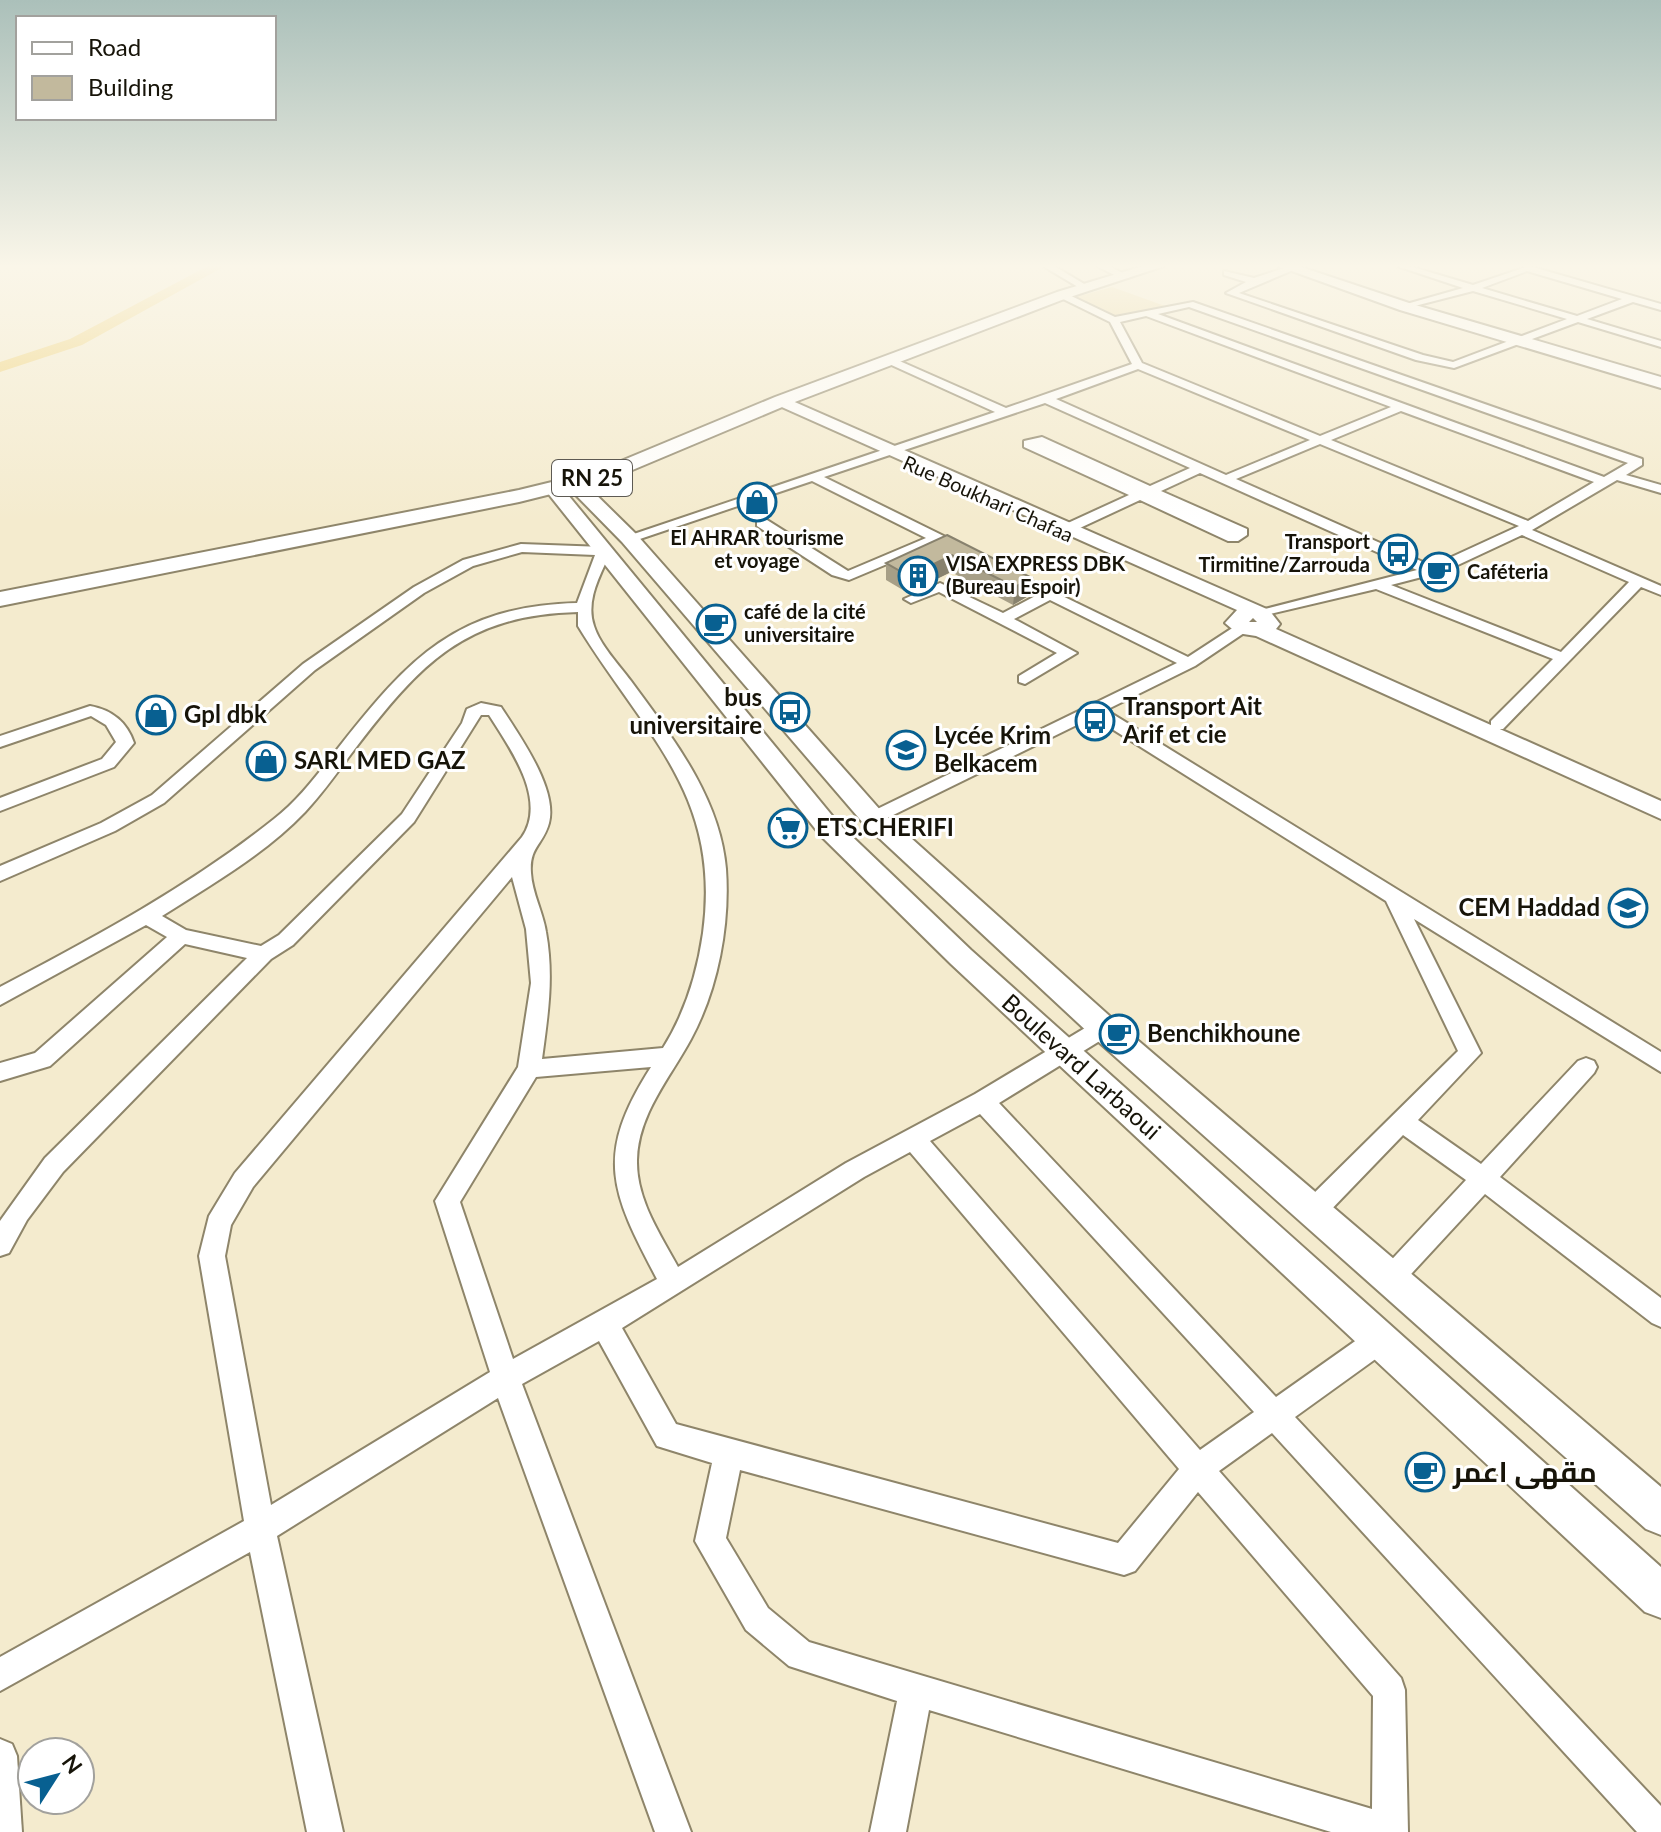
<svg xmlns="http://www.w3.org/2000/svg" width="1661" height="1832" font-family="Lato,Cairo,sans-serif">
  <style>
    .green { fill: #ead79e }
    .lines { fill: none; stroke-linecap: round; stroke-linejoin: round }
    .river { fill: #efd176; fill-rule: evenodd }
    .minor-casing { stroke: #8e856a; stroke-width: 4 }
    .secondary-casing { stroke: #8e856a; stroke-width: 4 }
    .primary-casing { stroke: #8e856a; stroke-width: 4 }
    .minor { fill: #fff; fill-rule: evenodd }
    .secondary { fill: #fff; fill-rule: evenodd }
    .primary { fill: #fff; fill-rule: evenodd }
    .wall { fill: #a79f87 }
    .shaded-wall { fill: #88826e }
    .building { fill: #c2b99d; stroke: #88826e; stroke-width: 2 }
    .labels { text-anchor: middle; stroke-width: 6; stroke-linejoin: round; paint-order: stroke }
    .far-street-label { font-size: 20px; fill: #171409; stroke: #fff }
    .far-poi-label { font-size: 20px; font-weight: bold; fill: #171409; stroke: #fff; text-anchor: start }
    .shield { fill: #fff; stroke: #5d5a53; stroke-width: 2 }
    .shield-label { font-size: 22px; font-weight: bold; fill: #171409 }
    .poi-label { font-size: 24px; font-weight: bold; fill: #171409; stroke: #fff; text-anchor: start }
    .street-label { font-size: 24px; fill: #171409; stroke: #fff }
    .near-poi-label { font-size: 28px; font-weight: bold; fill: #171409; stroke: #fff; text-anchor: start }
  </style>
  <rect width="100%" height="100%" fill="#f4ebce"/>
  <!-- green -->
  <polygon class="green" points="1112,287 1165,306 1111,316 1076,297"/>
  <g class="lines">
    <!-- river -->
    <polygon class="river" points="208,266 225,266 82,345 0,372 0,362 70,339"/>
    <!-- minor casing -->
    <g class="minor-casing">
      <g id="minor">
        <polygon points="1043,266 1054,266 1091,288 1083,290"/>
        <polygon points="1097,266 1109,266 1130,277 1122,279"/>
        <path d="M1290,266L1298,268L1239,293L1423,355L1453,362L1567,319L1473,291L1403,309V305L1463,288L1397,266H1409L1473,285L1529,266L1661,304V310L1633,302L1587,319L1661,341V347L1578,322L1454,368L1416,360L1226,293L1246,282L1224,275V271L1254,278ZM1527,271L1622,299L1577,316L1482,288Z"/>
        <path d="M1059,293H1065L1115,317L1193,302L1642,459V465L1626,475L1661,485V493L1617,480L1532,530L1661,586V595L1641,587L1503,729H1491V721L1553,659L1376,589L1257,617V611L1417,570L1200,473L1161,491L1247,529V535L1238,541H1228L1140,500L1067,534H1057V528L1129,495L1024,447V441L1042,437L1150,486L1190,468L1045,403L824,477L968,548V554H958L937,543L849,580L832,575L757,526V520H767L848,571L926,538L812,481L634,541L622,538L995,412L887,363V359H895L1006,408L1132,364L1110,322L1059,297ZM1189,307L1628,463L1604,477L1158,314ZM1146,316L1391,407L1320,436L1142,363L1120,322ZM1138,369L1310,440L1226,475L1056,399ZM1401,411L1594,482L1528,521L1331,440ZM1320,444L1519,526L1432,566L1236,479ZM1522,535L1629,582L1561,652L1391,585L1445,571Z"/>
        <path d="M521,544L604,547L611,551C601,574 585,600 594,626C600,645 619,665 631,681C672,737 720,797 726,869C730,925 718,989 691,1039C670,1078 638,1114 637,1160C636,1199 660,1234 678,1267L846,1163L975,1094L1095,1022H1111L1114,1028L1111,1034L999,1103L1276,1397L1368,1332L1378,1328L1388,1332L1392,1341L1388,1350L1295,1417L1661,1806V1832H1637L1272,1433L1219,1471L1401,1678L1405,1690L1408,1832H1331L929,1710L906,1832H870L897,1701L789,1666L746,1630L695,1541L712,1463L657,1446L599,1341L522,1384L691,1832H655L498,1398L277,1536L343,1832H307L250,1552L0,1691V1657L244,1521L199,1256L209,1216L235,1173L522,837C548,799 509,747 489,715H481L414,822L293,945L271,959L63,1172L27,1220L9,1253L0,1256V1221L45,1158L247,958L185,944L50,1066L0,1081V1063L35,1053L167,937L146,925L0,1005V987C95,937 190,886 274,819C300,799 319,772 339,747C409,658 457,606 577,603L595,555L522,552L473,566L424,593L315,670L164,803L115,831L0,881V866L101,823L152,795L303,664L414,587L463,560ZM578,612V626C644,734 722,794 703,933C697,974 685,1013 663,1048L542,1059C548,1015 554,976 546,932C543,912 532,893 531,873C529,847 543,845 549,823C558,789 519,735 501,707L481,703L467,709L462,723L402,814L279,935L261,946L186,930L162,916C211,885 265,854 305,812C323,793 338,771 354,750C420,664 464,615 578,612ZM512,877L526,929L531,983L518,1067L435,1201L490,1372L271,1505L225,1256L231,1225L253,1187ZM651,1067C594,1156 611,1192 657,1279L513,1359L460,1202L536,1077ZM980,1114L1254,1412L1200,1450L930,1141ZM910,1152L1179,1469L1118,1543L676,1424L622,1328L864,1177ZM740,1470L1124,1575L1135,1571L1198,1492L1373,1696L1372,1809L809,1642L768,1608L726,1538Z"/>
        <polygon points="1009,570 1188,657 1237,625 1247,625 1247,631 1195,666 1106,710 1661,1052 1661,1072 1414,919 1481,1053 1418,1120 1481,1164 1578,1061 1586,1058 1594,1061 1597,1067 1594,1073 1500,1177 1661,1298 1661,1327 1652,1323 1485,1194 1400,1286 1391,1290 1382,1286 1378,1278 1382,1270 1466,1180 1403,1135 1323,1218 1314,1221 1305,1218 1302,1210 1305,1202 1458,1051 1386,901 1093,717 879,822 867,822 864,818 867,814 1177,663 1050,600 1014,619 1077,653 1025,684 1019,682 1019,676 1057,653 939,592 911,603 904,599 940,583 1003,613 1039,594 1004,577 1002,574"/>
        <path d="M90,706C112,710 127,722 134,743L114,767L0,811V798L102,759L116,742L106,725L91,716L0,747V736Z"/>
        <polygon points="0,1739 12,1744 17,1756 22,1832 0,1832"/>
      </g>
    </g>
    <!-- secondary casing -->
    <g class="secondary-casing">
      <g id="secondary">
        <path d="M781,396L1269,610L1280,624L1276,629L1661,801V819L1256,636L1237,633L1225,623L1237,610L775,404L773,401ZM1253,618L1257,622H1249Z"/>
        <polygon points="574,478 580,479 636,534 882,812 1114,1020 1661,1487 1661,1535 1646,1529 1092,1036 864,824 622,542 568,487 565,483"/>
        <polygon points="553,483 559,484 839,824 971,950 1661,1567 1661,1618 1645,1612 951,964 821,836 547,492 547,484"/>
      </g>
    </g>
    <!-- primary casing -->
    <g class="primary-casing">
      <g id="primary">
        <polygon points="1143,266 1164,266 1067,298 787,405 611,479 519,502 0,606 0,592 519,490 597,471 775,397 1057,292"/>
        <polygon points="1278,266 1298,266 1412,304 1661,377 1661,388 1400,310"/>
      </g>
    </g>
    <!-- minor -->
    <use href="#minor" class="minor"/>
    <!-- secondary -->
    <use href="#secondary" class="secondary"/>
    <!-- primary -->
    <use href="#primary" class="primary"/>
  </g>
  <!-- wall -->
  <polygon class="wall" points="947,535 1030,595 1013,605 951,572 908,593 886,580 886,563"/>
  <!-- shaded-wall -->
  <g class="shaded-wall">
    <polygon points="952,555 951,572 908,593 909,576"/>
    <polygon points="1032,578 1030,595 1013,605 1015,587"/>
  </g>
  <!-- building -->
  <polygon class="building" points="947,535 1032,578 1015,587 952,555 909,576 886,563"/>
  <!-- sky -->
  <linearGradient id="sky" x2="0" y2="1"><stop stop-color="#abc0ba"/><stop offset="0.51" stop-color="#faf6e9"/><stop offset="1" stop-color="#faf6e9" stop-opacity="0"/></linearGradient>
  <rect width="1661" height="522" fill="url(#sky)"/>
  <!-- icons -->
  <defs>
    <g id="shop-ring" transform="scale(2)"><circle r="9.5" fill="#fff" stroke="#086091" stroke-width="1.5"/><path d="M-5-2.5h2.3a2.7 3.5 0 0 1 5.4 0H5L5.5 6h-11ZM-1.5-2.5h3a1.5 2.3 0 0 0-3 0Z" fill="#086091"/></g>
    <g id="bus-ring" transform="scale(2)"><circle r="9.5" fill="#fff" stroke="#086091" stroke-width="1.5"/><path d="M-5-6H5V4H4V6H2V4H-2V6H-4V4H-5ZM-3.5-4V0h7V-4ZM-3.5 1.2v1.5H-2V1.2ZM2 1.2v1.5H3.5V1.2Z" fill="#086091"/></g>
    <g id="cafe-ring" transform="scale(2)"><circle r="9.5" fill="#fff" stroke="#086091" stroke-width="1.5"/><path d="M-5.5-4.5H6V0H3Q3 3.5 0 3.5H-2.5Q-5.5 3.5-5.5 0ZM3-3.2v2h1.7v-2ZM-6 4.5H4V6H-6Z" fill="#086091"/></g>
    <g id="building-ring" transform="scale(2)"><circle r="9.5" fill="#fff" stroke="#086091" stroke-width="1.5"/><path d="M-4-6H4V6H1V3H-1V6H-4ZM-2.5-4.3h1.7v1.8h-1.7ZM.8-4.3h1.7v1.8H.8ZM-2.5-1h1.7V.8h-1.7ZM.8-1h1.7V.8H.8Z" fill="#086091"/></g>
    <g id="school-ring" transform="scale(2)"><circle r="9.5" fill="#fff" stroke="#086091" stroke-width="1.5"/><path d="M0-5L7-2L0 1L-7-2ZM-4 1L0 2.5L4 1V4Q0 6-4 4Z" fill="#086091"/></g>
    <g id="supermarket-ring" transform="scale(2)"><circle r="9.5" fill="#fff" stroke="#086091" stroke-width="1.5"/><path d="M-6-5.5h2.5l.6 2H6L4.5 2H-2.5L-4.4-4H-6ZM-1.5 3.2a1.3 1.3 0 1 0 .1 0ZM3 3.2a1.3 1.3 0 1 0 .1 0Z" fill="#086091"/></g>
  </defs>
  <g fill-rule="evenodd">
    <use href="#shop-ring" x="757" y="502"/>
    <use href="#bus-ring" x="1398" y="554"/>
    <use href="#cafe-ring" x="1439" y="572"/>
    <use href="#building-ring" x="918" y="576"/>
    <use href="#cafe-ring" x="716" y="624"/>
    <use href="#bus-ring" x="790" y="712"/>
    <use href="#shop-ring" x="156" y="715"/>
    <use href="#bus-ring" x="1095" y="721"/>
    <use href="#school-ring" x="906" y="750"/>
    <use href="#shop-ring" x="266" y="761"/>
    <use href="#supermarket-ring" x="788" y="828"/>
    <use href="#school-ring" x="1628" y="908"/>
    <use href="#cafe-ring" x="1119" y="1034"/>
    <use href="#cafe-ring" x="1425" y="1472"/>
  </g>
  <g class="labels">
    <!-- far-street labels -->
    <g class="far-street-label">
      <text transform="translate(988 499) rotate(24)" y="7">Rue Boukhari Chafaa</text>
    </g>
    <!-- far-poi labels -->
    <g class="far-poi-label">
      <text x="757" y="545" text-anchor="middle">El AHRAR tourisme<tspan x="757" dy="23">et voyage</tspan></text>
      <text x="1370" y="549" text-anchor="end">Transport<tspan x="1370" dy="23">Tirmitine/Zarrouda</tspan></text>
      <text x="946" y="571">VISA EXPRESS DBK<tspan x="946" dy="23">(Bureau Espoir)</tspan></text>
      <text x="1467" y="579">Caféteria</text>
      <text x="744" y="619">café de la cité<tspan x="744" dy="23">universitaire</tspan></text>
    </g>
    <!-- shield labels -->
    <rect class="shield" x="552" y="460" width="80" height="36" rx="6"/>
    <g class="shield-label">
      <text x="592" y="486">RN 25</text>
    </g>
    <!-- poi labels -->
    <g class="poi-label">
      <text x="762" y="706" text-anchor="end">bus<tspan x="762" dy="28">universitaire</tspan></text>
      <text x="1123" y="715">Transport Ait<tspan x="1123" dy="28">Arif et cie</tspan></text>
      <text x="184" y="723">Gpl dbk</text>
      <text x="934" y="744">Lycée Krim<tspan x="934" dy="28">Belkacem</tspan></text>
      <text x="294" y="769">SARL MED GAZ</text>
      <text x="816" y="836">ETS.CHERIFI</text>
      <text x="1600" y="916" text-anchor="end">CEM Haddad</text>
      <text x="1147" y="1042">Benchikhoune</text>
    </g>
    <!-- street labels -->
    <g class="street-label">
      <text transform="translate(1081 1067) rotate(42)" y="8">Boulevard Larbaoui</text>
    </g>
    <!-- near-poi labels -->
    <g class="near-poi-label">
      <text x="1453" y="1482">مقهى اعمر</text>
    </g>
  </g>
  <!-- legend -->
  <rect x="16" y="16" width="260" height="104" fill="#ffffff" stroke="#a2a19d" stroke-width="2"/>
  <rect x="32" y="42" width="40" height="12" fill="#ffffff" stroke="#a2a19d" stroke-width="2"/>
  <text x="88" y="56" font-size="24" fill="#171409">Road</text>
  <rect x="32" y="76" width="40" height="24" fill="#c2b99d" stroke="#a2a19d" stroke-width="2"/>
  <text x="88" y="96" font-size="24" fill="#171409">Building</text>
  <!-- north arrow -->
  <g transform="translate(56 1776) rotate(54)"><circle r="38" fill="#ffffff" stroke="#a2a19d" stroke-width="2"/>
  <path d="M0-6L14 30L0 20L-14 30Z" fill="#086091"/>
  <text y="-12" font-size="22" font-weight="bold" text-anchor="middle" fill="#171409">N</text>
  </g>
</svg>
